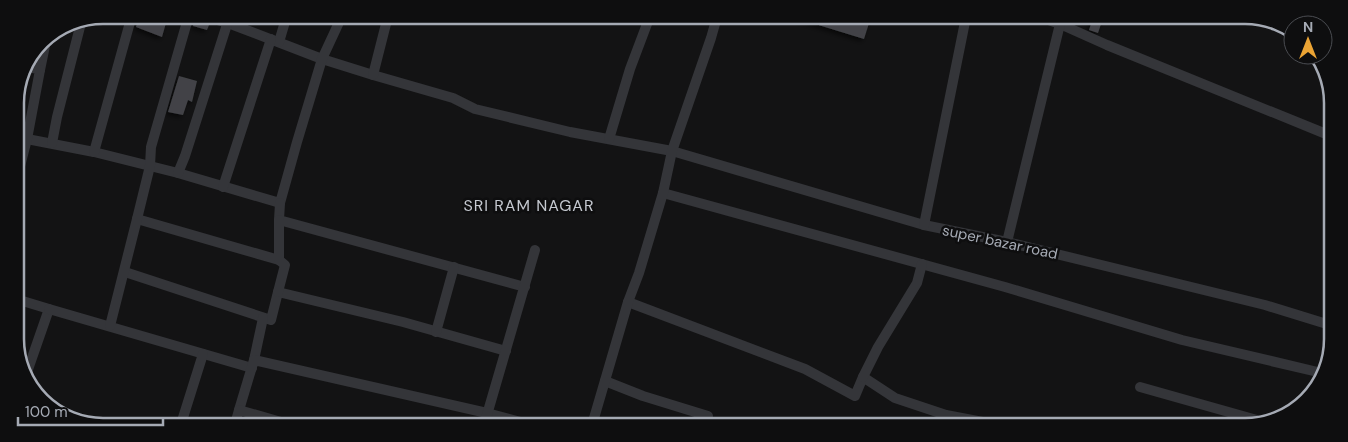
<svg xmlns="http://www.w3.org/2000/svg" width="1348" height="442" font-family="'DM Sans',sans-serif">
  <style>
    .building { fill: #424347; filter: url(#shadow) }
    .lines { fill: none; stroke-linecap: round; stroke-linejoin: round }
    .minor { stroke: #343539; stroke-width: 10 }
    .labels { text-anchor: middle; stroke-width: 5; stroke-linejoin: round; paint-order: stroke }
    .street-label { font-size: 15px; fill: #a5aab4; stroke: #0e0e0f }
    .neighbourhood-label { font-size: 16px; letter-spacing: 1px; fill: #c5c9d0; stroke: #0e0e0f }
    .rim { fill: none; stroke: #a5aab4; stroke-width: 2.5 }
  </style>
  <defs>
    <filter id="shadow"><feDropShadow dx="-2.5" dy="2.5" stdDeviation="2.5" flood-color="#0009"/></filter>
  </defs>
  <rect width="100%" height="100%" fill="#131314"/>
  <!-- building -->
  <g class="building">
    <polygon points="139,17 166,23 162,37 136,27"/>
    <polygon points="799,17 861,17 870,20 864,39 799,19"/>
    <polygon points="1093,18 1103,18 1098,33 1089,30"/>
    <polygon points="195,20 209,25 207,30 193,26"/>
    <polygon points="179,76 197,81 192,102 188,100 183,115 168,112"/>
  </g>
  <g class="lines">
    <!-- minor -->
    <g class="minor">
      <polyline points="199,15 228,23 322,59 373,75 453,98 475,109 570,132 672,151 924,225 1007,242 1126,271 1265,305 1330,325"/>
      <polyline points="1040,17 1060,24 1107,45 1331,136"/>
      <polyline points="279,42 287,15"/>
      <polyline points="40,70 47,36"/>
      <polyline points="373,75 388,16"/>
      <polyline points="609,139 630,69 650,16"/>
      <polyline points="15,143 27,139 94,152 178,173 280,203 297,142 322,59 342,16"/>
      <polyline points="52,143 57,117 82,19"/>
      <polyline points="94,152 132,15"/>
      <polyline points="178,173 185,156 230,15"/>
      <polyline points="16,182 27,139 40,70 29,67"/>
      <polyline points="223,187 271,39"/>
      <polyline points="663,193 1005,287 1182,340 1322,373"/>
      <polyline points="280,203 279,220 525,287"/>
      <polyline points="137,219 279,260"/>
      <polyline points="924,225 966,17"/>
      <polyline points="1007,242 1060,24"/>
      <polyline points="125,272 271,320 278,292 403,322 506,351"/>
      <polyline points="278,292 285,265 279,260 279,220"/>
      <polyline points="16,299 49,309 26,375"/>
      <polyline points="628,302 805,369 855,396 863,377 895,398 946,415 988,423 994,426"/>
      <polyline points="49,309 252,368"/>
      <polyline points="110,326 137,219 150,166 151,147 189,15"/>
      <polyline points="436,332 454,267"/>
      <polyline points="254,360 263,318"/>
      <polyline points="1327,366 1330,354"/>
      <polyline points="863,377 878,347 917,283 922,264"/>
      <polyline points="605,381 643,396 708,416 705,425"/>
      <polyline points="1140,387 1264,422"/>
      <polyline points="239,410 254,360 487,413 532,425"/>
      <polyline points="181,424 203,354"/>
      <polyline points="235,424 239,410 288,424"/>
      <polyline points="484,425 535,250"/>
      <polyline points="592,425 628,302 639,273 663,193 672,151 711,38 717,17"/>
    </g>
  </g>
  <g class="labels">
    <!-- street labels -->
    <g class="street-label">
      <text transform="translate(1000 242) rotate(12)" y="5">super bazar road</text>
    </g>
    <!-- neighbourhood labels -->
    <g class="neighbourhood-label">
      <text x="529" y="211">SRI RAM NAGAR</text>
    </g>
  </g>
  <!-- crop -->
  <path d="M0 0H1348V442H0ZM103 24H1245A79 79 0 0 1 1324 103V339A79 79 0 0 1 1245 418H103A79 79 0 0 1 24 339V103A79 79 0 0 1 103 24Z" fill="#0e0e0f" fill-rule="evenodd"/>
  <path class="rim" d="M103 24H1245A79 79 0 0 1 1324 103V339A79 79 0 0 1 1245 418H103A79 79 0 0 1 24 339V103A79 79 0 0 1 103 24Z"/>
  <!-- north arrow -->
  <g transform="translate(1308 40)"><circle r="24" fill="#0e0e0f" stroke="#4a4c51"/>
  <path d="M0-4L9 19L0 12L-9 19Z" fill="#eba434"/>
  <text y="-8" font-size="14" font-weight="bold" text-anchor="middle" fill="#a5aab4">N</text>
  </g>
  <!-- scale -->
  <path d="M18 417v8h145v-8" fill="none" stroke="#a5aab4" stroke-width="2.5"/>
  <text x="25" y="417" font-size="15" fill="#a5aab4" stroke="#0e0e0f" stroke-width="4" paint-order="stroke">100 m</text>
</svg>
